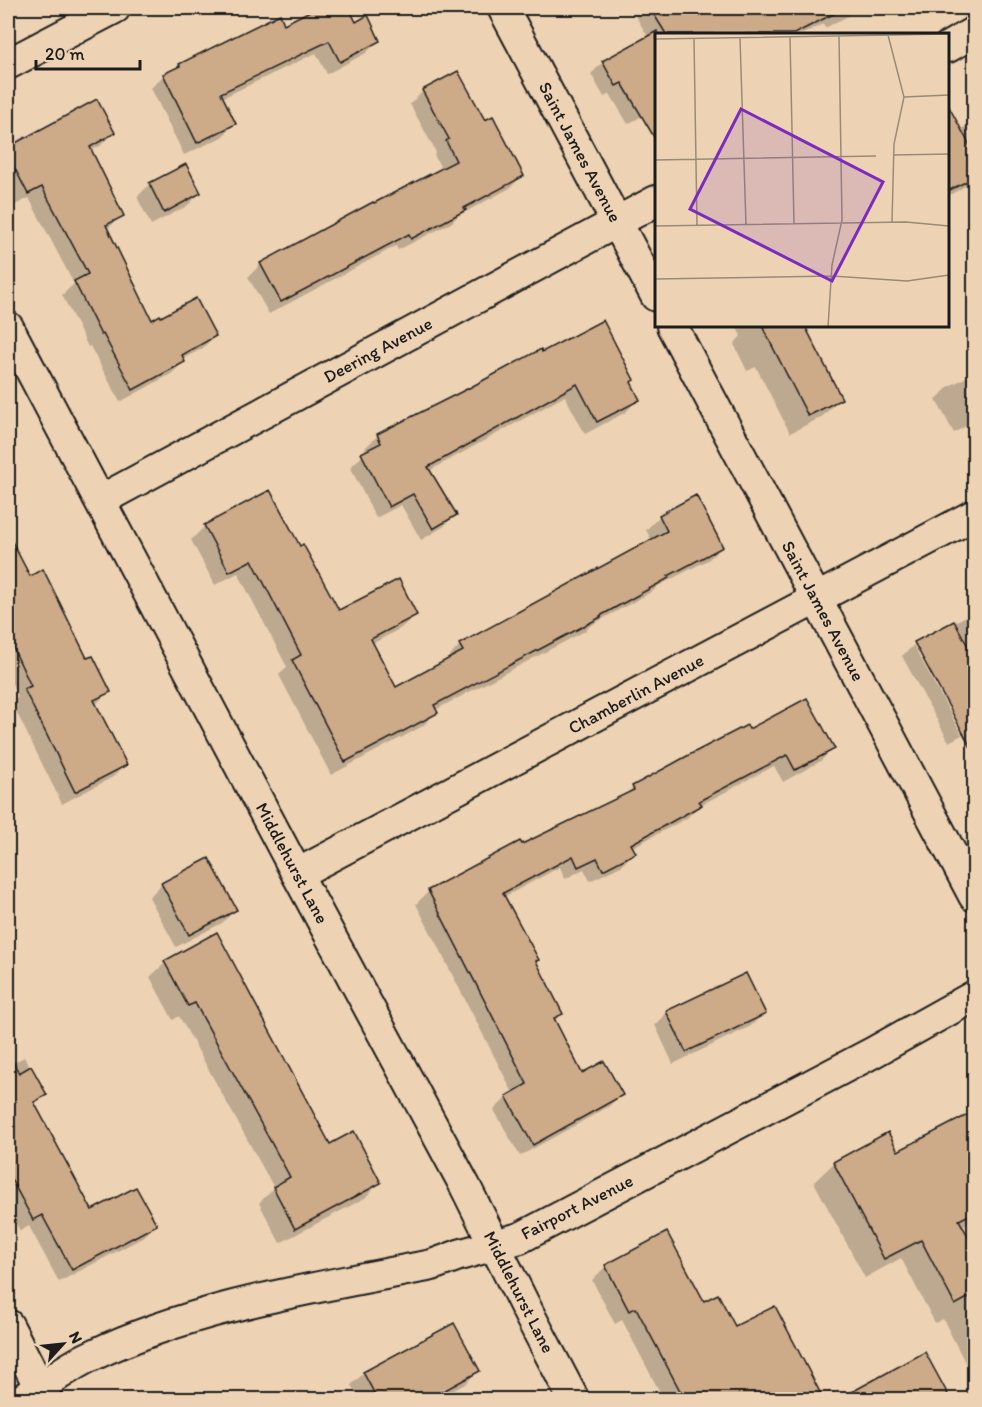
<svg xmlns="http://www.w3.org/2000/svg" width="982" height="1407" font-family="Itim,sans-serif">
  <style>
    .shadow { fill: #0003 }
    .building { fill: #cdaa88; stroke: #1c1c1c; stroke-width: 1.5 }
    .lines { fill: none; stroke-linecap: round; stroke-linejoin: round }
    .street-casing { stroke: #1c1c1c; stroke-width: 34 }
    .street { stroke: #edd3b4; stroke-width: 30 }
    .labels { text-anchor: middle; stroke-width: 4.5; stroke-linejoin: round; paint-order: stroke }
    .street-label { font-size: 18px; fill: #1c1c1c; stroke: #edd3b4 }
    .inset-road { fill: none; stroke: #998a77; stroke-width: 1.5 }
    .view { fill: #7b2cbf; fill-opacity: 0.15; stroke: #7b2cbf; stroke-width: 3 }
    .inset-edge { fill: none; stroke: #1c1c1c; stroke-width: 3 }
  </style>
  <rect width="100%" height="100%" fill="#edd3b4"/>
  <filter id="ink" filterUnits="userSpaceOnUse"><feTurbulence type="fractalNoise" baseFrequency=".0167" numOctaves="2"/><feDisplacementMap in="SourceGraphic" scale="12" xChannelSelector="R" yChannelSelector="G"/><feConvolveMatrix kernelMatrix="1 2 1 2 8 2 1 2 1" color-interpolation-filters="sRGB"/></filter>
  <g filter="url(#ink)">
    <!-- shadow -->
    <g class="shadow">
      <polygon points="319,8 347,8 355,24 379,40 366,53 327,74 316,53 222,98 234,124 222,137 184,155 151,88 164,75 174,70 179,65 284,26"/>
      <polygon points="631,8 685,8 692,20 719,8 858,8 850,15 825,28 823,24 803,34 656,34 656,108 628,124 610,94 604,97 591,74 603,62 648,37"/>
      <polygon points="423,91 484,122 522,176 510,188 458,216 451,223 398,250 396,246 269,314 248,277 261,264 442,170 434,155 436,152 410,104"/>
      <polygon points="96,101 113,133 100,146 90,151 123,215 106,230 151,322 161,319 214,336 202,349 182,359 184,362 171,374 120,402 90,346 88,347 62,295 74,284 29,198 15,205 8,191 8,148"/>
      <polygon points="974,122 974,181 948,196 948,136"/>
      <polygon points="185,166 200,193 187,206 151,225 137,197 149,185"/>
      <polygon points="736,326 804,326 840,398 822,417 790,433 756,367 747,371 734,344 741,336"/>
      <polygon points="542,354 630,383 638,399 626,412 585,434 565,396 429,471 455,515 443,527 421,540 401,505 376,518 350,467 367,452 365,448 377,436"/>
      <polygon points="974,373 974,421 954,433 936,400 948,387"/>
      <polygon points="660,516 722,547 708,560 658,586 653,591 590,626 585,631 435,710 436,712 423,726 331,775 279,675 287,667 238,573 215,585 191,540 205,526 300,548 338,612 415,615 401,628 372,644 395,689 448,661 447,659 460,645 652,541 646,530"/>
      <polygon points="8,537 30,578 109,691 95,705 125,764 113,777 62,804 12,703 18,697 8,675"/>
      <polygon points="974,608 974,728 918,646 914,646 962,735 949,742 902,656 915,644 966,616"/>
      <polygon points="749,731 833,748 821,761 783,782 774,766 699,806 687,818 631,848 634,853 621,866 590,881 584,869 565,879 560,867 504,897 561,1014 554,1021 581,1075 621,1095 608,1107 520,1156 494,1110 507,1097 513,1093 416,904 429,891 624,796 633,787"/>
      <polygon points="162,884 235,910 222,923 176,947 149,897"/>
      <polygon points="216,934 330,1146 379,1183 365,1198 280,1243 259,1203 274,1188 179,1016 173,1020 150,977 165,963"/>
      <polygon points="667,1012 764,1013 751,1026 673,1064 655,1025"/>
      <polygon points="24,1057 45,1094 34,1105 92,1212 155,1225 142,1238 59,1282 29,1226 20,1231 8,1208 8,1066"/>
      <polygon points="974,1113 974,1220 961,1227 974,1252 974,1380 943,1319 935,1323 901,1258 865,1278 814,1182 834,1163 898,1153"/>
      <polygon points="606,1266 703,1303 822,1400 664,1400 622,1320 615,1324 592,1280"/>
      <polygon points="478,1371 465,1384 436,1400 359,1400 351,1385 364,1373"/>
      <polygon points="210,1393 213,1400 195,1400"/>
    </g>
    <!-- building -->
    <g class="building">
      <polygon points="316,8 349,8 356,22 368,15 380,41 340,62 329,41 221,93 236,124 197,143 163,74 180,66 179,64 280,14 284,24"/>
      <polygon points="650,8 845,8 794,34 666,34"/>
      <polygon points="657,31 657,142 622,83 616,86 602,61"/>
      <polygon points="458,71 485,120 493,116 524,176 464,208 466,210 411,239 409,234 281,302 260,263 373,202 374,203 456,161 446,141 449,139 422,90"/>
      <polygon points="97,99 115,133 90,147 124,216 106,225 152,320 160,315 161,317 196,298 216,336 182,355 185,362 133,390 103,334 101,335 74,281 88,274 42,187 28,194 8,155 8,147"/>
      <polygon points="948,105 975,155 975,177 948,191"/>
      <polygon points="186,164 201,193 164,213 149,183"/>
      <polygon points="603,320 634,380 631,382 640,400 597,422 577,384 428,467 457,515 433,529 413,494 389,507 361,453 381,443 377,434 471,387 541,349 542,352"/>
      <polygon points="762,326 805,326 842,399 808,416"/>
      <polygon points="270,490 300,546 303,544 339,610 399,579 417,615 371,639 396,687 463,651 459,644 667,531 659,515 696,495 723,547 668,576 669,578 600,616 601,617 434,705 438,713 345,762 292,660 301,655 252,560 229,572 204,525"/>
      <polygon points="8,534 30,576 43,569 87,658 93,656 111,692 94,700 127,765 75,792 24,689 31,686 8,637"/>
      <polygon points="954,621 975,659 975,755 914,642"/>
      <polygon points="807,698 835,749 795,770 787,755 699,801 702,805 631,844 636,853 603,870 597,858 578,867 573,856 503,893 539,960 536,961 563,1014 554,1018 582,1073 604,1061 623,1095 533,1145 506,1096 527,1084 428,890 520,841 522,844 634,790 632,786 689,755 747,725 749,729"/>
      <polygon points="209,858 237,910 189,935 161,883"/>
      <polygon points="217,932 330,1144 354,1131 381,1183 295,1229 273,1187 290,1177 195,1003 188,1006 164,961"/>
      <polygon points="746,973 766,1014 686,1052 666,1011"/>
      <polygon points="8,1052 19,1073 31,1066 47,1095 34,1102 92,1210 136,1187 157,1225 72,1270 42,1215 33,1220 8,1173"/>
      <polygon points="975,1111 975,1212 959,1220 975,1248 975,1294 955,1305 921,1240 884,1259 833,1162 888,1132 898,1151"/>
      <polygon points="667,1232 704,1301 718,1294 735,1326 775,1306 824,1400 685,1400 636,1308 629,1311 605,1265"/>
      <polygon points="454,1323 480,1371 427,1400 378,1400 363,1372"/>
      <polygon points="925,1352 951,1400 837,1400"/>
    </g>
    <g class="lines">
      <!-- street casing -->
      <g class="street-casing">
        <g id="street">
          <polyline points="503,8 656,296"/>
          <polyline points="948,47 974,32"/>
          <polyline points="8,64 115,8"/>
          <polyline points="672,326 974,896"/>
          <polyline points="8,327 297,874 465,1186 530,1316 574,1400"/>
          <polyline points="101,500 656,201"/>
          <polyline points="297,874 974,515"/>
          <polyline points="8,1325 46,1400"/>
          <path d="M21,1400C44,1386 66,1367 91,1356C198,1305 316,1288 432,1265L459,1255L520,1238L872,1053L974,996"/>
        </g>
      </g>
      <!-- street -->
      <use href="#street" class="street"/>
    </g>
  </g>
  <g class="labels">
    <!-- street labels -->
    <g class="street-label">
      <text transform="translate(580 152) rotate(62)" y="6">Saint James Avenue</text>
      <text transform="translate(378 350) rotate(-28)" y="6">Deering Avenue</text>
      <text transform="translate(823 611) rotate(62)" y="6">Saint James Avenue</text>
      <text transform="translate(636 694) rotate(-28)" y="6">Chamberlin Avenue</text>
      <text transform="translate(292 863) rotate(62)" y="6">Middlehurst Lane</text>
      <text transform="translate(577 1207) rotate(-27)" y="6">Fairport Avenue</text>
      <text transform="translate(519 1292) rotate(63)" y="6">Middlehurst Lane</text>
    </g>
  </g>
  <!-- overview -->
  <g transform="translate(655 33)">
    <rect width="294" height="294" fill="#edd3b4"/>
    <path class="inset-road" d="M233,2L249,64L239,111L237,189M135,4L139,191M85,5L91,192M0,6L294,1M39,6L42,192M249,64L294,62M238,122L294,121M0,127L221,123M0,193L251,189L294,193M0,246L177,243L252,248L294,242M173,294L177,232L187,187L184,3"/>
    <path class="view" d="M86,76L228,149L177,248L35,176Z"/>
    <rect width="294" height="294" class="inset-edge"/>
  </g>
  <!-- margin -->
  <rect width="982" height="1407" fill="none" stroke="#edd3b4" stroke-width="30"/>
  <rect x="15" y="15" width="952" height="1377" fill="none" stroke="#1c1c1c" stroke-width="2" filter="url(#ink)"/>
  <!-- north arrow -->
  <g transform="translate(63 1344) rotate(63)" stroke="#edd3b4" stroke-width="4.5" paint-order="stroke">
  <path d="M0-4.5L10 22L0 15L-10 22Z" fill="#1c1c1c"/>
  <text y="-9" font-size="16" font-weight="bold" text-anchor="middle" fill="#1c1c1c">N</text>
  </g>
  <!-- scale -->
  <path d="M36 60v9h104v-9" fill="none" stroke="#1c1c1c" stroke-width="3"/>
  <text x="45" y="60" font-size="18" fill="#1c1c1c" stroke="#edd3b4" stroke-width="4.5" paint-order="stroke">20 m</text>
</svg>
